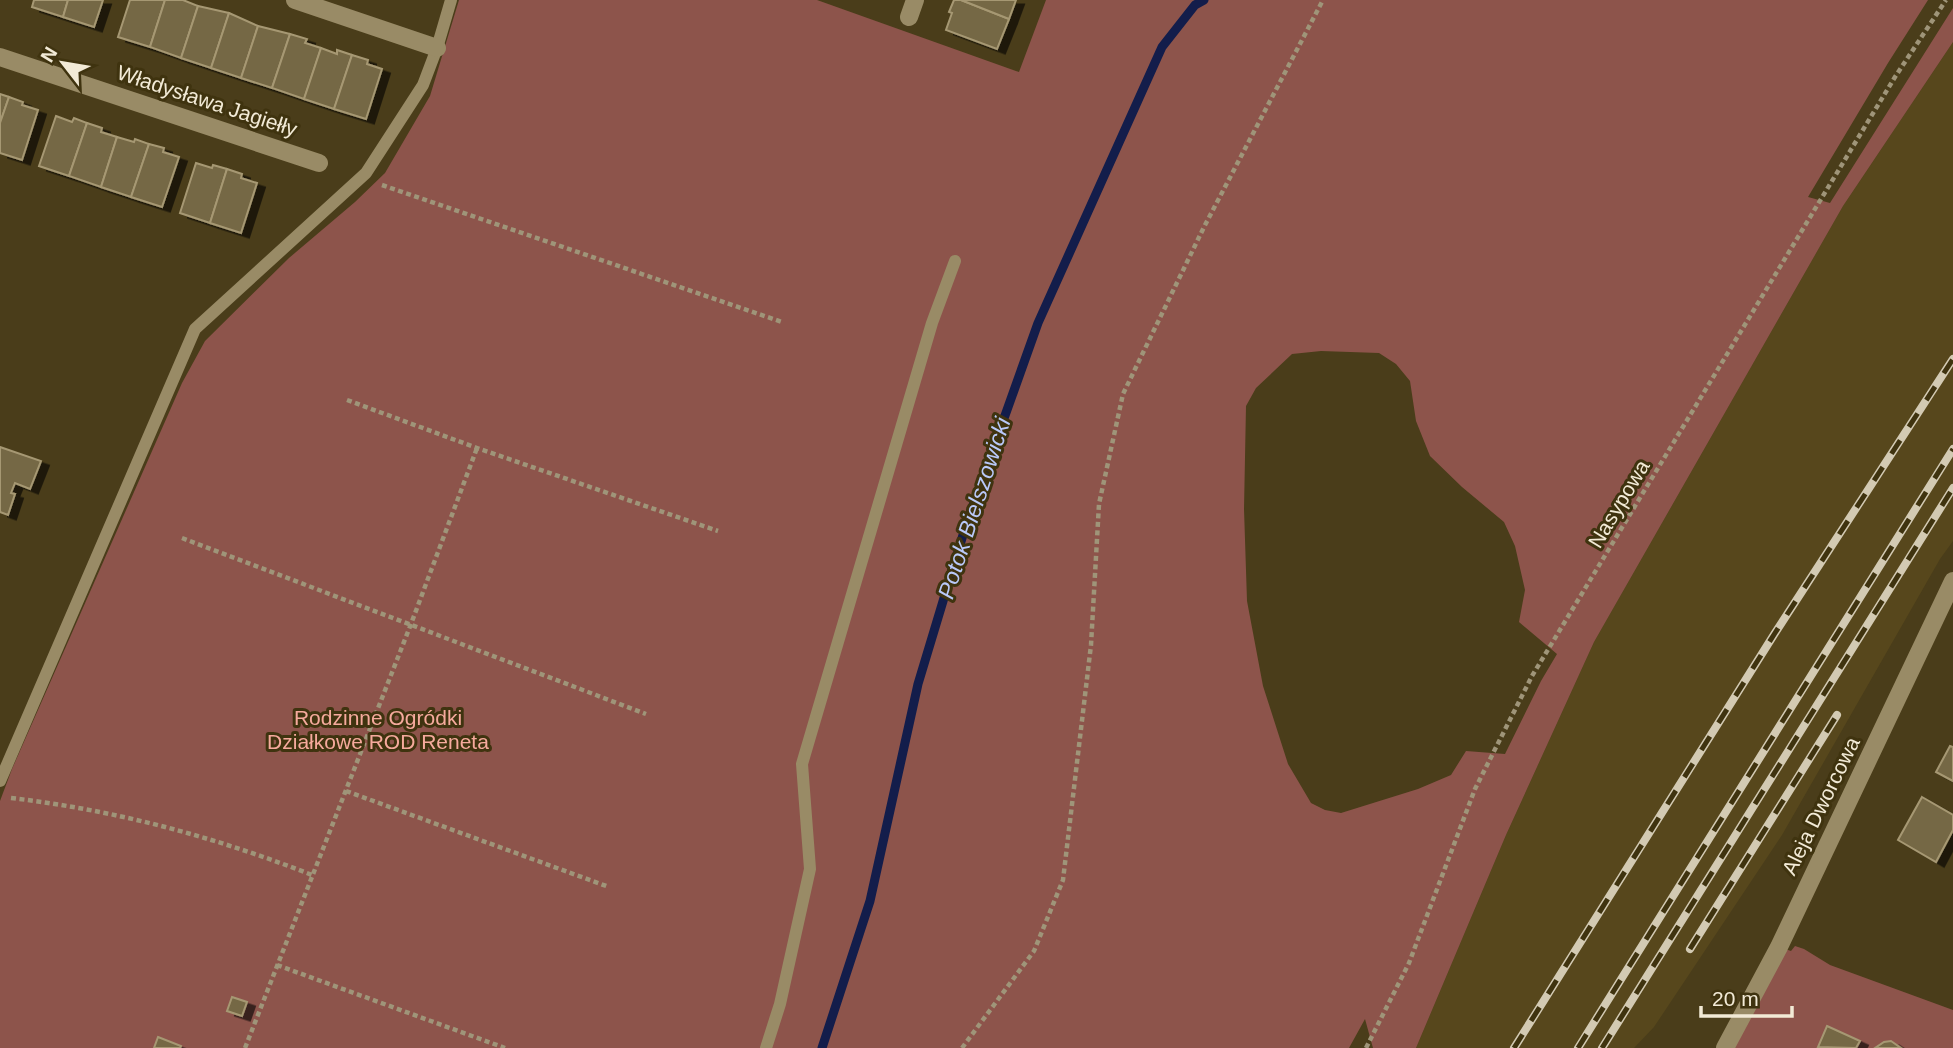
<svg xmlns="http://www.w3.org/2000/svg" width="1953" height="1048" font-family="Arial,sans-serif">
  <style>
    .built { fill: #57471c }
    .green { fill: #8d544b; fill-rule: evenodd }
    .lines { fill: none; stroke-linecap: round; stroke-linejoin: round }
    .stream { stroke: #131d4b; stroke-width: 9 }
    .building { fill: #756744; stroke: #a69873; stroke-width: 2; filter: url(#shadow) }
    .path { stroke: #9f9579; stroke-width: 4.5; stroke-dasharray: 5 3.5; stroke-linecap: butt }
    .lane { stroke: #998b66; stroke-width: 12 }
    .street { stroke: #998b66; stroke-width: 18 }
    .rail-casing { stroke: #d3cab3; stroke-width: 8 }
    .rail { stroke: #3f330f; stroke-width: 5; stroke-dasharray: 16; stroke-linecap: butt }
    .labels { text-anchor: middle; stroke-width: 6; stroke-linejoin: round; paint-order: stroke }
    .street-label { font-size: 21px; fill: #f2ead6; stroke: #3f330f }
    .park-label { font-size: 21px; fill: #f6aa9d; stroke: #3f330f }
    .water-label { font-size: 23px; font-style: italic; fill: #b9c9f9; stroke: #3f330f }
  </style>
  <defs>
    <filter id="shadow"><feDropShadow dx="8" dy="4.5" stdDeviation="0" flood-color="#0009"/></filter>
  </defs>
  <rect width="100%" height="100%" fill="#4a3d1a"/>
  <!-- built -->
  <polygon class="built" points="1953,42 1953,541 1940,559 1782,835 1654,1027 1634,1048 1416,1048 1506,835 1594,642 1843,206"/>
  <!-- green -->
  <g class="green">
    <path d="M459,0H817L1019,72L1046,0H1928L1888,63L1808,197L1830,203L1953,8V42L1843,206L1594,642L1506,835L1416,1048H1373L1365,1019L1349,1048H0V801L12,769L182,383L205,341L289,258L355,202L385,173L430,96ZM1321,351L1379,353L1396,364L1410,381L1416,421L1430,456L1462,487L1504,522L1515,546L1525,590L1519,622L1557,654L1541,681L1505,754L1466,751L1451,775L1418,789L1341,813L1325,810L1311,803L1288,764L1263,686L1247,601L1244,509L1246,406L1256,388L1292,354Z"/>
    <polygon points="1795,946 1804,949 1830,965 1953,1010 1953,1048 1721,1048 1779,947 1791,951"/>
  </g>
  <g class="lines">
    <!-- stream -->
    <polyline class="stream" points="822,1048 870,901 918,684 966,525 1038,323 1162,47 1195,5 1204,0"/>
  </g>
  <!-- building -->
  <g class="building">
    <polygon points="34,0 68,0 63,17 32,7"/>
    <polygon points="68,0 103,0 94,27 63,17"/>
    <polygon points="130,0 165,0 150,47 118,37"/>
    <polygon points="165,0 183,0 198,6 181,58 150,47"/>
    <polygon points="954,0 961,0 1009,19 997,49 946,30 952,13 949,12"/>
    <polygon points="961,0 1016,0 1009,19"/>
    <polygon points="198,6 229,13 211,68 181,58"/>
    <polygon points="229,13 258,26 241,78 211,68"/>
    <polygon points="258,26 290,34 272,88 241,78"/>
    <polygon points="290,34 307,39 305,43 321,48 304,99 272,88"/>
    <polygon points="321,48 337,54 337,50 352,55 334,109 304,99"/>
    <polygon points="352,55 368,60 367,64 382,69 366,119 334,109"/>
    <polygon points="0,94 9,97 0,123"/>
    <polygon points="9,97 23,102 22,105 38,110 22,160 0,153 0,123"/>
    <polygon points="56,116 72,122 74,118 87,123 69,176 39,166"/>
    <polygon points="87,123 102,128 101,132 117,137 101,187 69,176"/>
    <polygon points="117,137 134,142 135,139 149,144 131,197 101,187"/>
    <polygon points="149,144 164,148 163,152 179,157 162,207 131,197"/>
    <polygon points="196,163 212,168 213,165 227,169 210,223 180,213"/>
    <polygon points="227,169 242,174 241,178 257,183 241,233 210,223"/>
    <polygon points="0,447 41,461 30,489 15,483 11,493 15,494 8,515 0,512"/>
    <polygon points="1950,746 1953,747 1953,781 1936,772"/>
    <polygon points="1922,797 1953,815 1953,830 1936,862 1898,840"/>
    <polygon points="232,997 247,1002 242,1016 227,1011"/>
    <polygon points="1827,1026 1860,1041 1856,1048 1818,1047"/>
    <polygon points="158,1037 181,1046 180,1048 154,1048"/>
    <polygon points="1891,1041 1901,1048 1875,1048 1884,1042"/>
  </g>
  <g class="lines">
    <!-- path -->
    <g class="path">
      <polyline points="382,185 782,322"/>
      <polyline points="347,400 477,448 718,531"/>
      <polyline points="182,538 646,714"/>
      <polyline points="346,791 609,887"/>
      <path d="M11,798C115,810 215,837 312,875"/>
      <polyline points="277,965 505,1048"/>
      <polyline points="245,1048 411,624 477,448"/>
      <polyline points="962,1048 1034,951 1063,880 1091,645 1099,504 1123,394 1204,227 1323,0"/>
      <polyline points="1366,1048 1409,963 1475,789 1532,676 1895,77 1946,0"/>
    </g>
    <!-- lane -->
    <g class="lane">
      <polyline points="0,781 195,329 366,173 423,85 437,48 451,0"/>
      <polyline points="766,1048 780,1004 810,869 802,764 932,323 955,261"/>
    </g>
    <!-- street -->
    <g class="street">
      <polyline points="295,0 437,48"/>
      <polyline points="909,17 915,0"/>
      <polyline points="0,57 319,163"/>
      <polyline points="1725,1048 1779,947 1953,581"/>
    </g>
    <!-- rail casing -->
    <g class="rail-casing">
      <g id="rail">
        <polyline points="1690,949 1837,715"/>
        <polyline points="1514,1048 1775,633 1953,359"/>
        <polyline points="1578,1048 1953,449"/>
        <polyline points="1602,1048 1953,488"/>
      </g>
    </g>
    <!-- rail -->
    <use href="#rail" class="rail"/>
  </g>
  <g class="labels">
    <!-- street labels -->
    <g class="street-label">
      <text transform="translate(207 101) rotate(18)" y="7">Władysława Jagiełły</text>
      <text transform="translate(1619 504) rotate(-59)" y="7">Nasypowa</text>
      <text transform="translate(1821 806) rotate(-64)" y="7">Aleja Dworcowa</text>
    </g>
    <!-- park labels -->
    <g class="park-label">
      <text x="378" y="725">Rodzinne Ogródki<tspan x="378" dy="24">Działkowe ROD Reneta</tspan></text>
    </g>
    <!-- water labels -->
    <g class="water-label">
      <text transform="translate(974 508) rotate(-72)" y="8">Potok Bielszowicki</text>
    </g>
  </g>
  <!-- north arrow -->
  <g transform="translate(63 63) rotate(301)" stroke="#3f330f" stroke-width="5" paint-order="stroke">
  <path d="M0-5L12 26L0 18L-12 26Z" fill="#f2ead6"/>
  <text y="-10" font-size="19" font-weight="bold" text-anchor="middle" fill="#f2ead6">N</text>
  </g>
  <!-- scale -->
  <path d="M1701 1006v10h91v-10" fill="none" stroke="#f2ead6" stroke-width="3.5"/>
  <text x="1712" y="1006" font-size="21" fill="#f2ead6" stroke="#3f330f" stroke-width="5" paint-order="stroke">20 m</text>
</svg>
